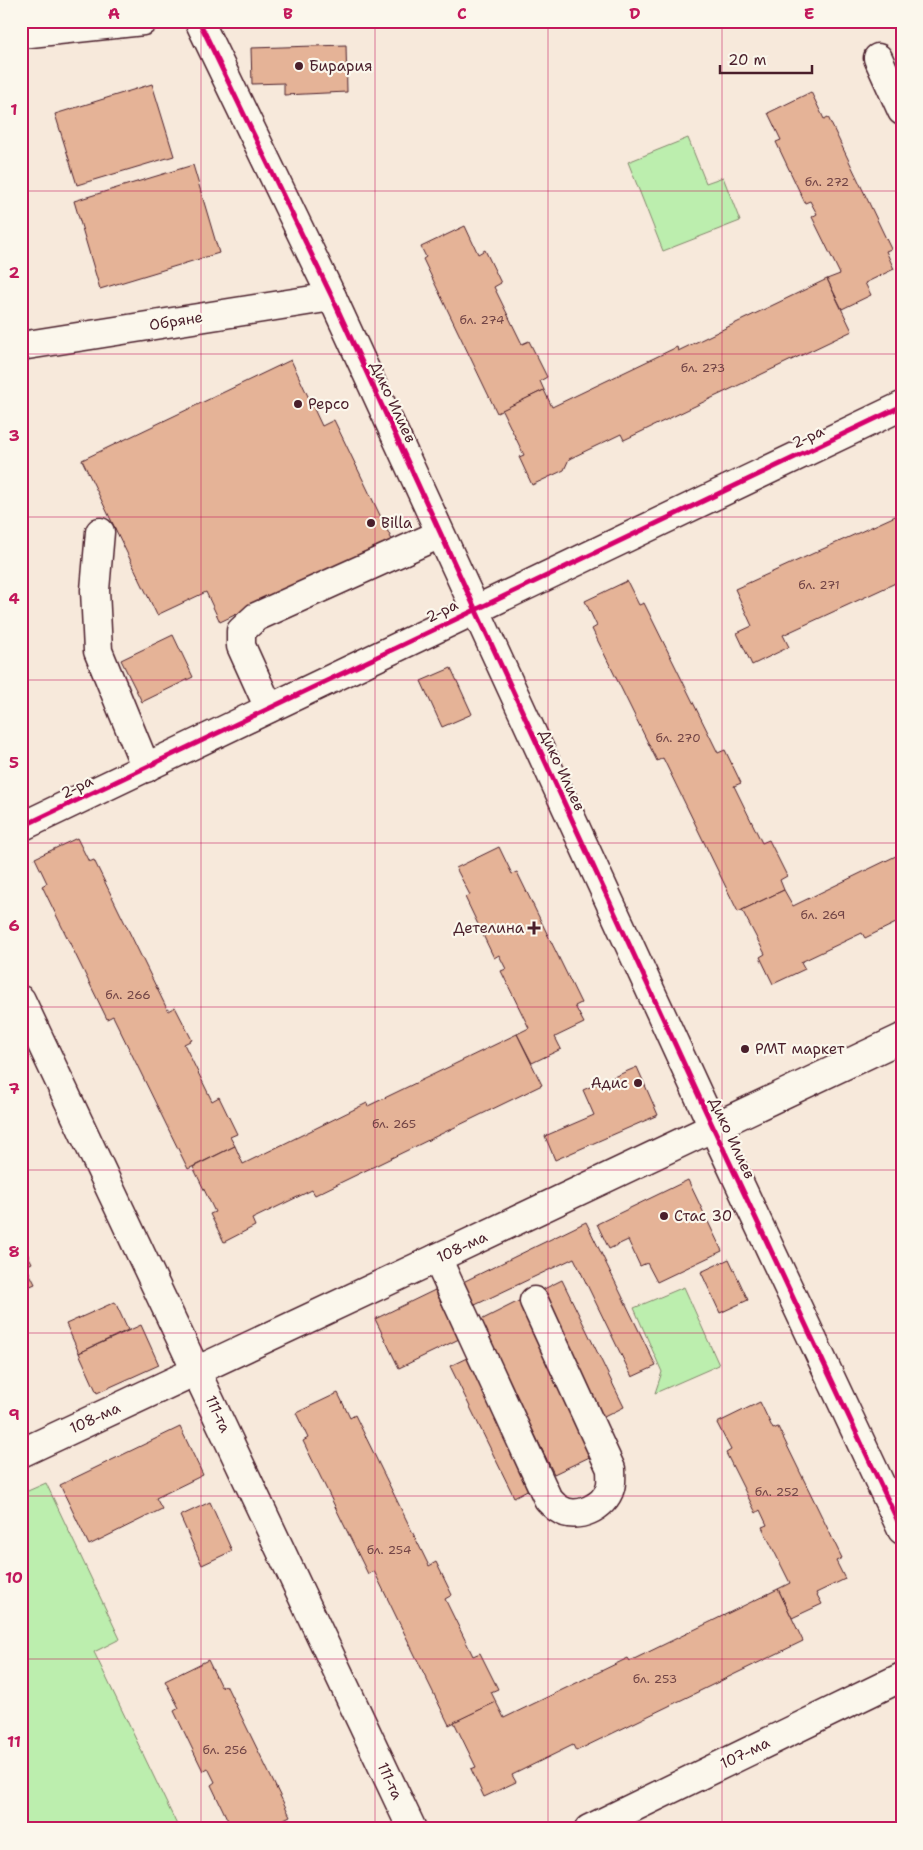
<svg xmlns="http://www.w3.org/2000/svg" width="923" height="1850" font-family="'Shantell Sans',sans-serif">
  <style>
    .green { fill: #bceeae; stroke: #83866c }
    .building { fill: #e5b397; stroke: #4a1f2b }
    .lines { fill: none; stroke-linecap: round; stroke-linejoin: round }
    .minor-casing { stroke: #4a1f2b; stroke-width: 31 }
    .minor { stroke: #fbf7ec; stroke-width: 28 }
    .cycleway-casing { stroke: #fbf7ec; stroke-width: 8 }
    .cycleway { stroke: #d6006c; stroke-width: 5 }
    .grid { fill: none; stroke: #c2185b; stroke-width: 1; stroke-opacity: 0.55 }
    .poi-dot { fill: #4a1f2b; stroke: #fbf7ec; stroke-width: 2 }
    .labels { text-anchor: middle; stroke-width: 4.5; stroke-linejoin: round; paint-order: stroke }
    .number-label { font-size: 12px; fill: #714446 }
    .poi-label { font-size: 15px; fill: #4a1f2b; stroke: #fbf7ec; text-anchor: start }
    .street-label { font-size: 15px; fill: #4a1f2b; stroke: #fbf7ec }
    .neatline { fill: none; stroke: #c2185b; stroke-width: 2 }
    .grid-label { font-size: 16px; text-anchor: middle; font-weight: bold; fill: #c2185b }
  </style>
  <rect width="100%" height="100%" fill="#f7e9db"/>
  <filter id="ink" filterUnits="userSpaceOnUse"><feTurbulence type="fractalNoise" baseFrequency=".02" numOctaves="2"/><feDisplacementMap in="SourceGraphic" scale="10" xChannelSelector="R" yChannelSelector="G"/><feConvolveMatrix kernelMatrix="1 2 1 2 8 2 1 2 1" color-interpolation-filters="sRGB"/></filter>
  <g filter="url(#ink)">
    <!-- green -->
    <g class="green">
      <polygon points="688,138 706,183 723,177 740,221 663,251 628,162"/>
      <polygon points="684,1287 719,1365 655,1393 662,1372 634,1308"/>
      <polygon points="46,1483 120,1639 94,1652 179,1829 21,1829 21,1494"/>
    </g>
    <!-- building -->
    <g class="building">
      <polygon points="346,45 347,92 284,95 284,83 252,84 251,48"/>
      <polygon points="152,84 174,156 77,185 55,114"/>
      <polygon points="811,92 824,119 828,117 891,249 886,251 894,269 865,283 871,295 842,309 827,279 840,274 812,217 817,214 810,201 805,203 776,142 781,140 768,113"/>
      <polygon points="193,165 219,253 100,289 74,201"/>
      <polygon points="465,226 478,254 485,250 501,283 494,287 522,344 529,341 547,377 540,381 544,390 497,413 423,259 426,257 421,247"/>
      <polygon points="827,279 852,331 624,440 621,434 569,459 564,470 532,485 519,457 524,455 502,410 544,390 552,407 677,347 678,351"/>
      <polygon points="291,360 322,426 334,420 392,540 220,622 206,592 157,615 82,460"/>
      <polygon points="902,513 902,580 783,635 789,647 752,665 737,633 752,626 735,589"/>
      <polygon points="627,581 639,605 644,603 718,753 725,750 741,783 734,786 762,843 769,840 787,876 780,880 784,890 738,912 663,758 657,761 592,629 597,626 585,601"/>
      <polygon points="173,635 193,677 142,702 121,660"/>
      <polygon points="451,668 472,714 442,727 421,681"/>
      <polygon points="77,838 89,862 94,860 168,1011 175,1007 192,1040 184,1044 212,1101 219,1097 237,1134 230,1137 235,1146 188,1169 113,1016 107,1019 42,886 47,883 35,858"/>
      <polygon points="499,847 512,874 517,872 581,1003 575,1006 584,1023 555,1037 561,1049 532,1063 517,1034 529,1028 501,971 506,969 499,955 494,958 465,897 470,895 456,868"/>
      <polygon points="902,853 902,920 865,938 862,933 801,962 805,969 773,984 760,957 765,954 742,910 784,890 793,906"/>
      <polygon points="517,1034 542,1085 315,1195 312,1190 252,1219 255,1226 224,1242 210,1214 215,1212 193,1167 235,1146 243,1164 367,1103 368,1106"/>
      <polygon points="637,1067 658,1115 555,1160 545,1136 594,1115 583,1090"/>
      <polygon points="688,1180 722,1251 657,1282 647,1263 640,1266 628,1240 609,1249 597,1224"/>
      <polygon points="586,1222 656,1366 632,1377 574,1258 475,1305 463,1282"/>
      <polygon points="21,1241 32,1263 26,1266 35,1284 21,1290"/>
      <polygon points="729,1259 748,1300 720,1313 701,1272"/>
      <polygon points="562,1280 624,1407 602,1418 540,1291"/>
      <polygon points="435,1290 459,1339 399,1368 375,1319"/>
      <polygon points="523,1299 598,1453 554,1474 479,1321"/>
      <polygon points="115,1302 128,1330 79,1353 66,1324"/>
      <polygon points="141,1325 159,1365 97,1393 79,1353"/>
      <polygon points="471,1356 535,1486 514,1497 450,1366"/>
      <polygon points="338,1393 350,1418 355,1415 429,1566 436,1562 452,1595 445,1599 473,1656 480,1653 498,1689 491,1692 496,1702 449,1725 374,1571 368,1574 303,1441 308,1438 296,1413"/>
      <polygon points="760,1402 773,1429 778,1427 842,1558 836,1561 845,1579 816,1593 822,1604 792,1618 778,1589 790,1583 762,1527 767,1525 760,1510 756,1513 726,1453 731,1450 717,1423"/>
      <polygon points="180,1427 203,1475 156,1498 162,1509 89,1545 60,1485"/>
      <polygon points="210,1502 232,1551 202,1565 180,1516"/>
      <polygon points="778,1589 803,1641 576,1751 573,1745 512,1775 516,1782 484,1797 471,1769 476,1767 454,1722 496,1702 504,1718 628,1658 630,1661"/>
      <polygon points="208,1660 221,1687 226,1685 290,1816 284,1819 289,1829 232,1829 211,1785 215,1782 208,1768 203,1771 174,1711 179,1708 165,1681"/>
    </g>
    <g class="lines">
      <!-- minor casing -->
      <g class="minor-casing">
        <g id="minor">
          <polyline points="199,21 332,297 713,1127 902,1530"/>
          <polyline points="21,34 143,21"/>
          <polyline points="878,58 902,111"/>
          <polyline points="21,346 332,297"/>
          <polyline points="100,532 95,590 98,651 146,768"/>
          <polyline points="269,708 241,646 241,631 256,617 440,534"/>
          <polyline points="21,827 902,406"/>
          <polyline points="21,1000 412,1829"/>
          <path d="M437,1258L548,1499C551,1502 555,1507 559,1509C576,1521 605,1507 610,1488C612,1483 611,1474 611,1469L534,1301"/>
          <polyline points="21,1453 437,1258 902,1038"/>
          <polyline points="589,1829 902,1677"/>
        </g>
      </g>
      <!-- minor -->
      <use href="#minor" class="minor"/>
      <!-- cycleway casing -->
      <g class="cycleway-casing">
        <g id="cycleway">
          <polyline points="199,21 332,297 713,1127 902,1530"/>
          <polyline points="21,827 902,406"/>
        </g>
      </g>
      <!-- cycleway -->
      <use href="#cycleway" class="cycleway"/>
    </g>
  </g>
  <!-- grid -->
  <path class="grid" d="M201,21V1829M375,21V1829M548,21V1829M722,21V1829M21,191H902M21,354H902M21,517H902M21,680H902M21,843H902M21,1007H902M21,1170H902M21,1333H902M21,1496H902M21,1659H902"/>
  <!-- markers -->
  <g class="poi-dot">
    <circle cx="299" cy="66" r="5"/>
    <circle cx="298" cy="404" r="5"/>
    <circle cx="371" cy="523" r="5"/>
    <path d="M531.5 920.5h5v5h5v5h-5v5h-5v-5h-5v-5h5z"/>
    <circle cx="745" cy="1049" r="5"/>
    <circle cx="638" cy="1083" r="5"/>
    <circle cx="664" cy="1216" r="5"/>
  </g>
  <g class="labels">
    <!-- number labels -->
    <g class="number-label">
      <text x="827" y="186">бл. 272</text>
      <text x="482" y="324">бл. 274</text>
      <text x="703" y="372">бл. 273</text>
      <text x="819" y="589">бл. 271</text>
      <text x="678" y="742">бл. 270</text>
      <text x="823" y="919">бл. 269</text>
      <text x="128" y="999">бл. 266</text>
      <text x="394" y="1128">бл. 265</text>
      <text x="777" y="1496">бл. 252</text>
      <text x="389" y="1554">бл. 254</text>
      <text x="655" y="1683">бл. 253</text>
      <text x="225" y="1754">бл. 256</text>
    </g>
    <!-- poi labels -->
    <g class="poi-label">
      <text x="309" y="71">Бирария</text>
      <text x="308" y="409">Pepco</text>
      <text x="381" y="528">Billa</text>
      <text x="524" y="933" text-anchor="end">Детелина</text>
      <text x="755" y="1054">РМТ маркет</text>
      <text x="628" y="1088" text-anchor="end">Адис</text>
      <text x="674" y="1221">Стас 30</text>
    </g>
    <!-- street labels -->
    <g class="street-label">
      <text transform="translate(176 321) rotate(-9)" y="5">Обряне</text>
      <text transform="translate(393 402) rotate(65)" y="5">Дико Илиев</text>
      <text transform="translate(808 437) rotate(-25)" y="5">2-ра</text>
      <text transform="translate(442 611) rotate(-26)" y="5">2-ра</text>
      <text transform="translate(562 770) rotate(65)" y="5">Дико Илиев</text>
      <text transform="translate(77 787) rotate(-26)" y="5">2-ра</text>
      <text transform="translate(732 1138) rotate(65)" y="5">Дико Илиев</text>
      <text transform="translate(462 1247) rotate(-25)" y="5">108-ма</text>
      <text transform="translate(218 1414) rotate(65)" y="5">111-та</text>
      <text transform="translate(95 1418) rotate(-25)" y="5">108-ма</text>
      <text transform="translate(745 1753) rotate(-26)" y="5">107-ма</text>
      <text transform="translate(390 1781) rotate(65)" y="5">111-та</text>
    </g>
  </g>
  <!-- margin -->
  <rect width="923" height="1850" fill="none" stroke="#fbf7ec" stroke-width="55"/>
  <!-- scale -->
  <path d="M720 65v8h92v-8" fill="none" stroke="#4a1f2b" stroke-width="2.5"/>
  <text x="728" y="65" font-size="15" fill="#4a1f2b" stroke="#fbf7ec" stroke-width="4" paint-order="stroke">20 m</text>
  <rect x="28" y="28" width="868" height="1794" class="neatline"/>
  <g class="grid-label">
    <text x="114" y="19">A</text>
    <text x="288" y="19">B</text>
    <text x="462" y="19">C</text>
    <text x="635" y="19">D</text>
    <text x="809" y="19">E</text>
    <text x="14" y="115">1</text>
    <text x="14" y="278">2</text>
    <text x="14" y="441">3</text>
    <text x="14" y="604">4</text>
    <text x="14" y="768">5</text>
    <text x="14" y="931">6</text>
    <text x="14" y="1094">7</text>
    <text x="14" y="1257">8</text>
    <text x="14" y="1420">9</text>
    <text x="14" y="1583">10</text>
    <text x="14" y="1747">11</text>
  </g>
</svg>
